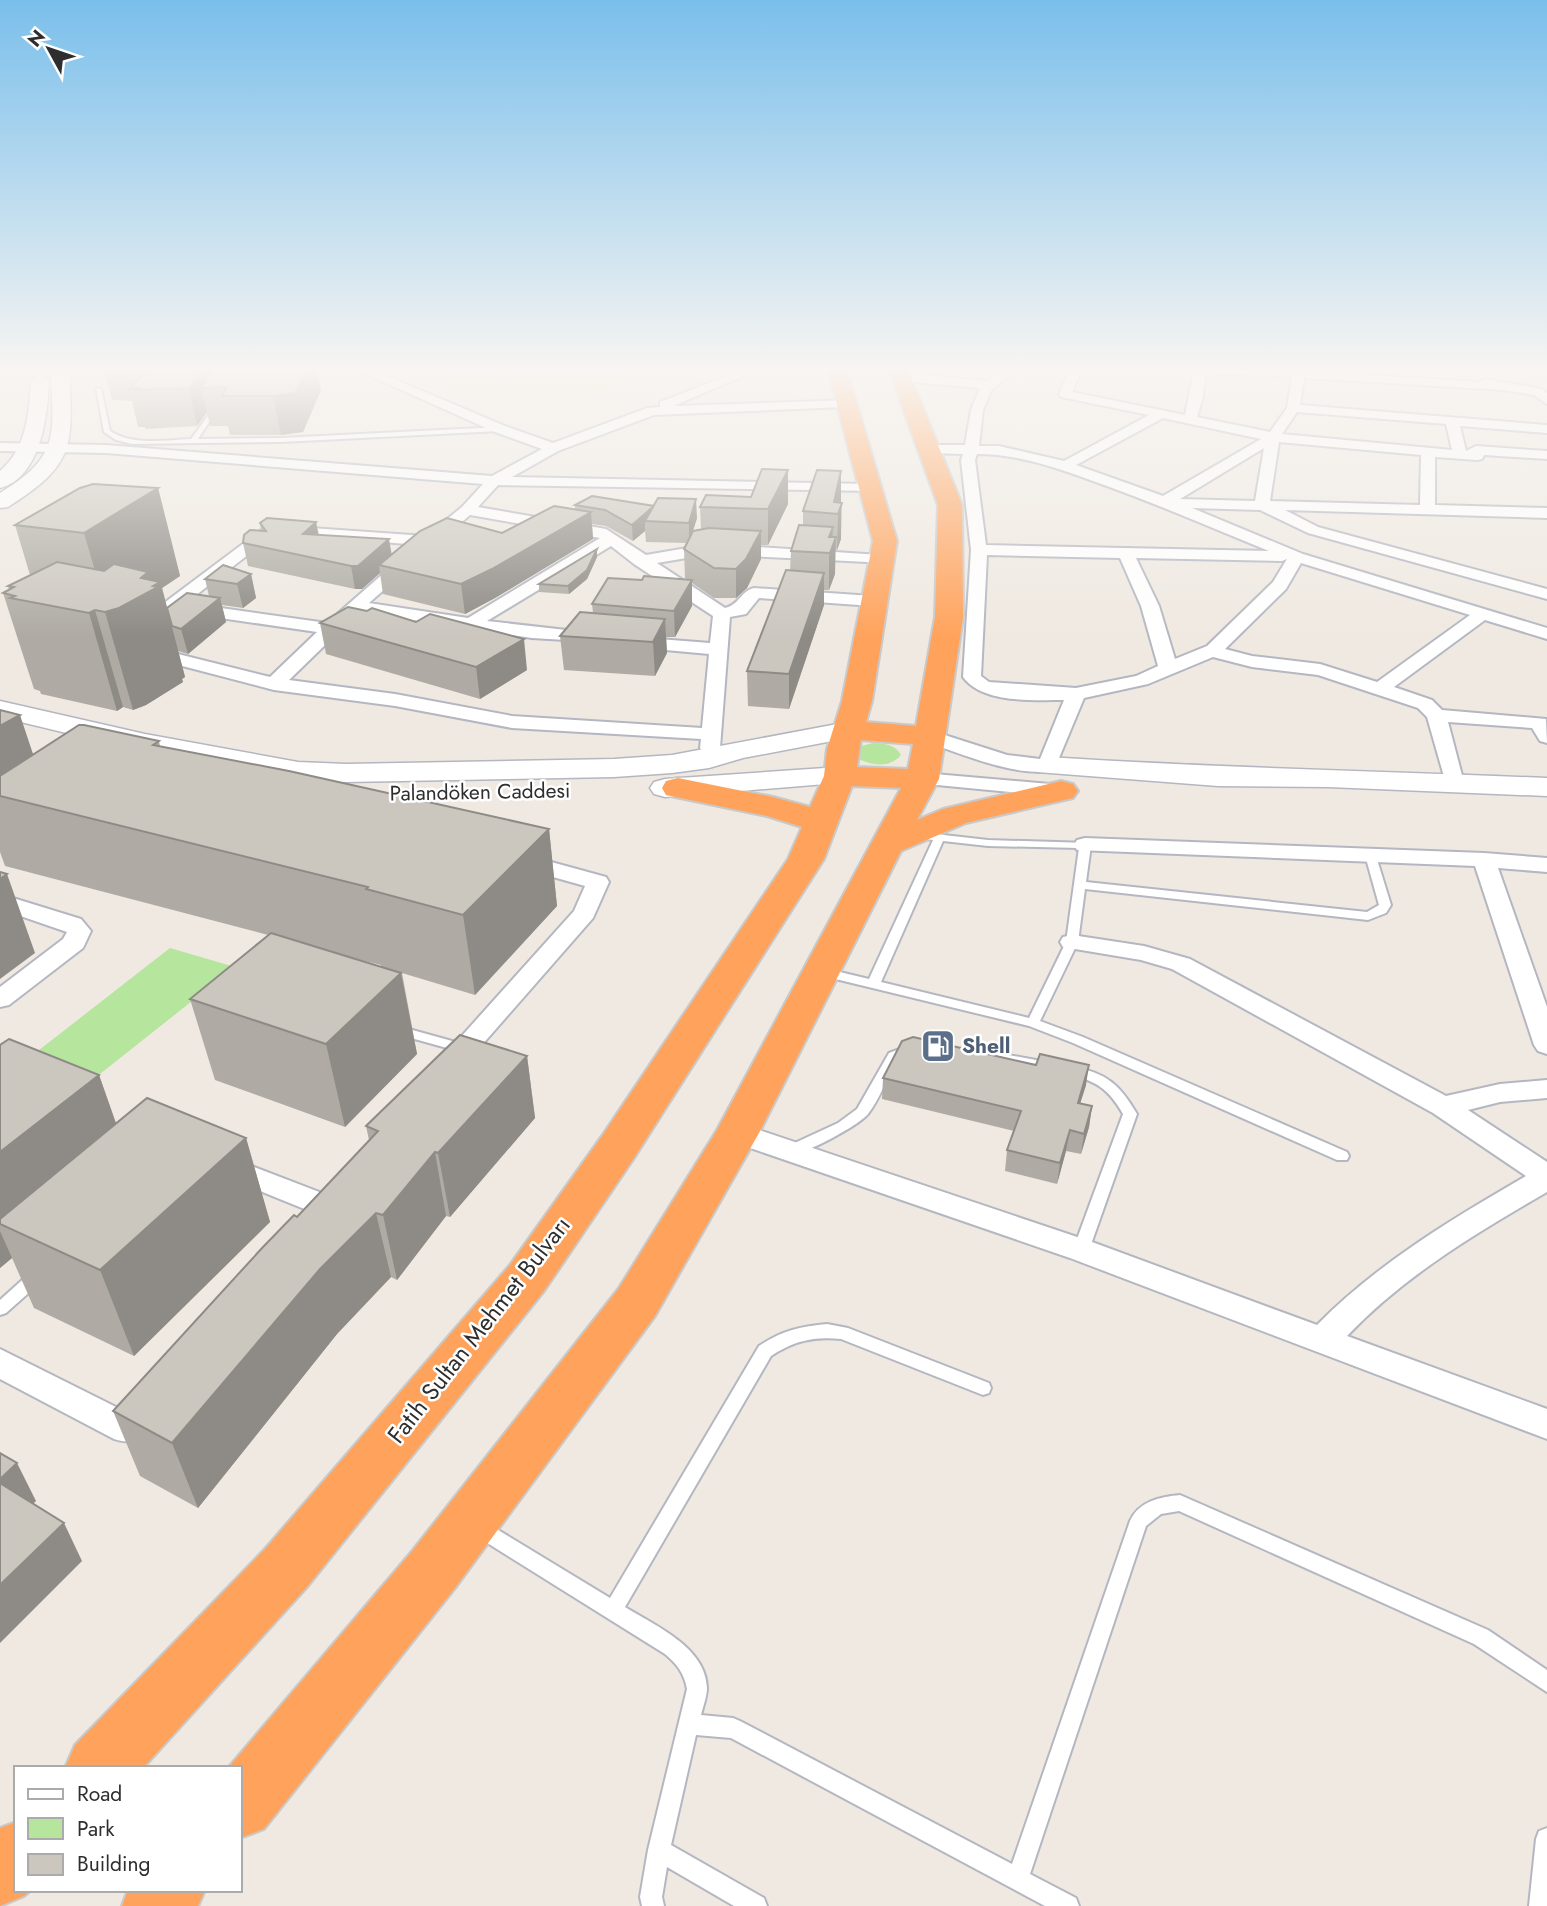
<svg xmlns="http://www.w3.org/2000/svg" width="1547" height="1906" font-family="Jost,sans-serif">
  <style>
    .education { fill: #f0e6d1 }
    .green { fill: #b6e59e }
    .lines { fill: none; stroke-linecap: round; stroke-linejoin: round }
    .lane-casing { stroke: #b4b7c1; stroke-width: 4 }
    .street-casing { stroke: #b4b7c1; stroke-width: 4 }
    .secondary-casing { stroke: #b4b7c1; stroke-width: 3 }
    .highway-casing { stroke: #c9c9c9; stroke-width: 4 }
    .lane { fill: #fff; fill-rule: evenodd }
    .street { fill: #fff; fill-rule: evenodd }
    .secondary { fill: #fff; fill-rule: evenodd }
    .highway { fill: #ffa35c; fill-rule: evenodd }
    .wall { fill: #afaba4; fill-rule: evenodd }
    .shaded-wall { fill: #8e8b86 }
    .building { fill: #cbc7bf; stroke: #8e8b86; stroke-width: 2 }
    .labels { text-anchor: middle; stroke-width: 5; stroke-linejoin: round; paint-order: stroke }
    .street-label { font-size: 21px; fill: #2e2e2e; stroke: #fff }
    .service-label { font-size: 21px; font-weight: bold; fill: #4e5e75; stroke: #fff; text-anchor: start }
    .near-street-label { font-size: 24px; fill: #2e2e2e; stroke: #fff }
  </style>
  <rect width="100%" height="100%" fill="#efe9e1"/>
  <!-- education -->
  <polygon class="education" points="407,370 668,370 512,415"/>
  <!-- green -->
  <g class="green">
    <path d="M873,743C885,744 895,744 901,755C890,768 873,766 859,759L856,752L861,746Z"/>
    <polygon points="170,948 235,967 86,1085 25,1061"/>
  </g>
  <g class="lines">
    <!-- lane casing -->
    <g class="lane-casing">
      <g id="lane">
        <path d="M96,388L101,389L110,431C133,446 165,440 191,439L216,405L219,407L198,439L281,438L500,427L503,429L500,431L281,442L132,444L116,440L104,432Z"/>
        <path d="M917,832L988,840L1089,843L1091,845L1086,882L1367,912L1379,905L1365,855L1367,853H1375L1391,905L1386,913L1368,920L1085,889L1078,942L1040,1021L1083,1037L1347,1152L1349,1156L1347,1160H1337L1073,1043L1029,1026L819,975L817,972L823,968L869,979L933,840L913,837L912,835L913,833ZM943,841L988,846L1079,848L1066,942L1029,1018L881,982Z"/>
        <polygon points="398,1026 470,1046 472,1049 465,1053 393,1033 391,1030"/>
        <path d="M908,1046L915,1050C910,1055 902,1056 897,1062C886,1078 880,1099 868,1114C858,1126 799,1158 786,1155L784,1151L786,1147L838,1123L857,1109L889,1053Z"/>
        <polygon points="998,1053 1052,1063 1057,1064 1059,1067 1057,1070 1052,1071 993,1060 991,1057"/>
        <path d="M1073,1067C1107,1073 1120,1085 1137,1114L1089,1250L1086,1254L1081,1256L1076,1254L1073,1250L1123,1114C1108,1088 1096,1081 1068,1074L1066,1071L1068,1068Z"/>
        <polygon points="36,1271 42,1273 44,1277 42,1281 6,1313 0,1315 0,1300 30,1273"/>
        <path d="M827,1324L848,1328L989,1383L991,1388L989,1393L983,1395L841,1339C814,1336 793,1341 771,1356L625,1607C654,1625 706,1647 707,1688C707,1696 703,1707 701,1715L733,1718L740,1721L1012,1864L1130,1521C1139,1501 1160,1497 1180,1495L1488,1630L1547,1670V1692L1474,1644L1179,1511L1161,1514L1146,1526L1030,1874L1076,1898L1079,1906H1045L731,1738L696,1735L671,1845L764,1898L767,1906H734L667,1867L662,1897L664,1906H642L640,1897L648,1850L687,1689C684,1673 677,1664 665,1654L473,1534L470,1528L473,1522L479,1520L485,1522L610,1598L759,1346C783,1330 799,1327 827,1324Z"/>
        <polygon points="1547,1828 1547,1906 1529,1906 1536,1839 1539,1831"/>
      </g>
    </g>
    <!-- street casing -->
    <g class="street-casing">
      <g id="street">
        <path d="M357,370H373L505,426L553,443L647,408L660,407V402L742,370H758L673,406L850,400V406L845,407L654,415L558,451L512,477L870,484L875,485L877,488L875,491L498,485L478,507L606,529L646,555L710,544L881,555L889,560L887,563L710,554L657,563L725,608C739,605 741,591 754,588L873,596L882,601L873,606L759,598L746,614L730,617L720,748L717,752H703L700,748L701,739L512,728L395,706L274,690L144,656L141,652L150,647L270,677L317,632L193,614L187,613L184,609L187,605L193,604L327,623L401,558L407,556L415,561L413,564L369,603L468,618L600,538L470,515L436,544L430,546L276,533L168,617L162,618L153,613L156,609L268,525L426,536L462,507L483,484L106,453L0,451V443L106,445L492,476L542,449L495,432ZM611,546L634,564L713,616L710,643L633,637L624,642L633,647L709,654L702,728L512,716L395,694L289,680L359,612L532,638L599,642L602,638L593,633L487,621Z"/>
        <polygon points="830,370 843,370 837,374"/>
        <path d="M1002,370H1015L991,391L983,410L979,446H999L1064,461L1149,415L1061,397L1059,394L1070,370H1082L1072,392L1185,415L1194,370H1206L1203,397L1197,417L1270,432L1287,408L1292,377L1219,374L1213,370H1287L1480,382L1485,379L1542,389L1547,393V404L1534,395L1503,390L1304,378L1300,405L1547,425V433L1460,426L1466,451L1476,446L1547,451V459L1484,455L1482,459L1477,460L1435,457V505L1547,508V518L1285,510L1318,527L1547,589V599L1308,533L1260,510L1192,508L1303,554L1547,628V639L1485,620L1394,687L1432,700L1442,710L1546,719L1547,743L1540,741L1532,728L1448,722L1464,783L1461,787H1447L1427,717L1418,708L1318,675L1252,667L1213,657L1148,684L1084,698L1054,770C1019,779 956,752 922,740L919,736L922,732L929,730L1007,755L1040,759L1064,700C1034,700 983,704 963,677L971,550L961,460L963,454L928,453L921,449L928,445H965L971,410L980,388L901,381L895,377L901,373L987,381ZM1297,412L1446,424L1452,450L1282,434ZM1163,418L1261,439L1163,496L1076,465ZM1279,442L1421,455L1420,505L1270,501ZM1264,448L1255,501L1180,499ZM977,454C1023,454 1064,471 1107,486C1162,506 1215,529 1269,551L986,545L975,460ZM987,555L1120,558L1141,606L1158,666L1136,676L1076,688L989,682L981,676ZM1136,558L1282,561L1287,559L1273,582L1207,646L1175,659L1159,606ZM1301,563L1470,615L1377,682L1320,664L1252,656L1225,649L1286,589Z"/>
        <polygon points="923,773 1061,785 1068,787 1072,791 1068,795 1061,797 916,783 913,779 916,775"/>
        <polygon points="1085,838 1484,853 1547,858 1547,872 1498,868 1547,1007 1547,1054 1538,1051 1534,1045 1475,866 1077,850 1074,845 1077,840"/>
        <polygon points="522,854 606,877 609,882 593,918 460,1070 451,1073 442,1070 438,1064 442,1058 574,911 585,886 514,866 511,861 514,856"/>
        <polygon points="0,894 81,919 91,931 83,948 9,1005 0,1007 0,987 63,939 67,932 0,909"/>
        <path d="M1072,935L1144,946L1190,959L1446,1096L1500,1084L1547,1080V1098L1500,1102L1468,1110L1547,1162V1192C1476,1233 1404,1276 1347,1336L1547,1409V1439L1070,1258L727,1140L723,1133L727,1126L737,1123L747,1126L1092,1242L1317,1325C1378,1263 1452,1219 1526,1176L1433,1113L1172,969L1141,960L1063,947L1060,942L1063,937Z"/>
        <polygon points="228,1157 335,1198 339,1206 335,1214 324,1217 218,1174 213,1167 218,1160"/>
        <path d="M0,1349L122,1410C133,1398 140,1394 155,1400L160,1410C150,1430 138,1448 114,1439L0,1379Z"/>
      </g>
    </g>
    <!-- secondary casing -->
    <g class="secondary-casing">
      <g id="secondary">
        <path d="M51,370H69C73,446 76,464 8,507L0,508V493C61,456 53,435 51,370Z"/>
        <path d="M40,375L49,380C48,414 41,478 0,488V471C27,448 29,413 31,380Z"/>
        <polygon points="0,701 145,734 298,762 346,764 614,759 672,755 848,722 858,724 862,730 858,736 848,738 743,758 709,768 672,773 614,777 346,782 298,780 145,752 0,717"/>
        <path d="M1047,757C1214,768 1380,771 1547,778V796L1328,787L1218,786L1037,772L1032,766L1037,760Z"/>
        <polygon points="840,767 850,770 855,776 850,782 665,797 654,794 650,788 654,782 665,779"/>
      </g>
    </g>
    <!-- highway casing -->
    <g class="highway-casing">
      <g id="highway">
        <path d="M828,370H847L897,541L872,701L866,722L916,726L935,617L938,505L889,370H908L962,505L963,617L939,779L917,820L943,809L1061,781L1073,784L1078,791L1073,798L966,823L901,851L759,1133L655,1316L455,1588L264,1829L240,1838V1768H228L413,1550L619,1288L717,1130L901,788L852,786L824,859L634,1158L544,1291L307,1587L143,1768H65L75,1745L265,1549L510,1265L602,1136L788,859L802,827L767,816L666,795L662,788L666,781L678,778L773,797L810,807L824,776L827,749L842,701L873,541ZM861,740L913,744L908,769L857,767Z"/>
        <polygon points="16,1822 16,1890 31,1890 24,1896 0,1906 0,1828"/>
        <polygon points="128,1890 205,1890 198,1906 122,1906"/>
      </g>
    </g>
    <!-- lane -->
    <use href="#lane" class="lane"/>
    <!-- street -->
    <use href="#street" class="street"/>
    <!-- secondary -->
    <use href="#secondary" class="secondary"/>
    <!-- highway -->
    <use href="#highway" class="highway"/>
  </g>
  <!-- wall -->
  <g class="wall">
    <polygon points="104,370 317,370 321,390 303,432 281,435 230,435 228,426 210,426 207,412 197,426 146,429 145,427 138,427 132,401 112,400"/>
    <polygon points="788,470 788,504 768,545 761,545 761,559 747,588 736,598 714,598 692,583 692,606 675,637 666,637 667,653 655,676 564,670 560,636 593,613 592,604 642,580 687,580 685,578 684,549 687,543 646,542 645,531 633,541 606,526 592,524 593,539 495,598 465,614 383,594 380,573 362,589 355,589 248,566 243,543 261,531 260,523 316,522 319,535 392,554 502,533 575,509 575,505 697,518 693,531 701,530 700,507 751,497"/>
    <polygon points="158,488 180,576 162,588 167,608 209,596 205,579 251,574 256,598 243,608 222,605 226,622 188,654 178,651 185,677 182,679 183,682 146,705 133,710 123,707 117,711 41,694 40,691 34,689 3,593 9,590 8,586 30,575 15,525"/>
    <polygon points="842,503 841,539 837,550 835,549 835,574 829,590 824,590 824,605 789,709 748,706 747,671 790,571 791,551 803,525 803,511"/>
    <polygon points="597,549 597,557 587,579 569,594 539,592 539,584"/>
    <polygon points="320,623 527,670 480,699 326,654"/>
    <path d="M0,710L33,754L159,741L160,746L549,829L557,906L475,995L402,973L417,1054L345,1127L215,1080L190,999L268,935L5,866L0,852ZM345,956L381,965V967Z"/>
    <polygon points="0,1045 99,1075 116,1123 246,1138 270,1222 134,1356 34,1308 12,1258 0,1268"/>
    <polygon points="527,1056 535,1118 450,1217 446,1216 397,1280 391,1277 337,1334 198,1508 140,1476 113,1411 369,1140 366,1126"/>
    <polygon points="883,1078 1086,1085 1080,1103 1092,1106 1089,1127 1081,1154 1066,1151 1057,1184 1005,1171 1007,1150 1014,1131 882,1099"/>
  </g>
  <!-- shaded-wall -->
  <g class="shaded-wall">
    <polygon points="201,370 226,370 201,388 207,412 197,426 189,388"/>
    <polygon points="307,370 317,370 321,390 303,432 281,435 273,396"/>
    <polygon points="788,470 788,504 768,545 768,509"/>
    <polygon points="841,471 841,539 837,550 838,514 834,502"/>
    <polygon points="158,488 180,576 162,588 185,677 182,679 183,682 146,705 133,710 105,612 107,612 84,533"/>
    <polygon points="696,499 697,518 689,543 689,523"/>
    <polygon points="654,506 645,521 645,531 633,541 632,525"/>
    <polygon points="591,512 593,539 495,598 465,614 461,584"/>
    <polygon points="316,522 320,545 303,534"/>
    <polygon points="833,527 832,546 836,537 835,574 829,590 829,537"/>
    <polygon points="761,531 761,559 747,588 736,598 736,569"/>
    <polygon points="389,539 393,562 379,565 380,573 362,589 355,589 351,566"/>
    <polygon points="597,549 597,557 587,579 569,594 568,586"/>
    <polygon points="824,573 824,605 789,709 789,674"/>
    <polygon points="251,574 256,598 243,608 237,584"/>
    <polygon points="692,580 692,606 675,637 674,611"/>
    <polygon points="220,598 226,622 188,654 181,629"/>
    <polygon points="95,610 123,707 117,711 89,613"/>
    <polygon points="665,619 667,653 655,676 653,642"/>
    <polygon points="524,639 527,670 480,699 476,667"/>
    <polygon points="20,715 44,787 0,796 0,726"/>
    <polygon points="549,829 557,906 475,995 463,915"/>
    <polygon points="7,874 35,953 0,979 0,879"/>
    <polygon points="401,973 417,1054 345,1127 326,1044"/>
    <polygon points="527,1056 535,1118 450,1217 438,1153"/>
    <polygon points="1089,1065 1086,1085 1074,1123 1078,1103"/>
    <polygon points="99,1075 128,1158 0,1224 0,1152"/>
    <polygon points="1092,1106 1089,1127 1081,1154 1084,1134"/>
    <polygon points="1070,1130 1066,1151 1057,1184 1060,1163"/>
    <polygon points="246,1138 270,1222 134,1356 100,1270"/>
    <polygon points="435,1152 446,1216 397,1280 383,1215"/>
    <polygon points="376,1213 391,1277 337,1334 198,1508 172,1443 320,1269"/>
    <polygon points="0,1231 12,1258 0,1268"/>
    <polygon points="17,1463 36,1501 17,1519 0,1486 0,1479"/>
    <polygon points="64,1523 82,1561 0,1643 0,1585"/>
  </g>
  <!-- building -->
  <g class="building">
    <polygon points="148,370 201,370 189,388 136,390 138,388 129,389"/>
    <polygon points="214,370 307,370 295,393 273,396 222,396 227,387 201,388"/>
    <polygon points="762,469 788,470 768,509 700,507 706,495 751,497"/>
    <polygon points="817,470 841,471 834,502 842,503 838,514 803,511"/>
    <polygon points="93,484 158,488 84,533 15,525 80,488"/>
    <polygon points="592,496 654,506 632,525 605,510 575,505"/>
    <polygon points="658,498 696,499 689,523 645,521"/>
    <polygon points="554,506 591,512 492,569 461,584 379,565 420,531 447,518 502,533"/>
    <polygon points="267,518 316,522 303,534 389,539 358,566 351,566 243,543 244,535 250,530 266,531 260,523"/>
    <polygon points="799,525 833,527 829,537 836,537 830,553 791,551"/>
    <polygon points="709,528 761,531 746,559 736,569 714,568 684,549 693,531"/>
    <polygon points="597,549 587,570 568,586 539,584"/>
    <polygon points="57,562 104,571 114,564 148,572 141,578 160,582 153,586 158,587 119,608 105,612 95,610 89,613 10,598 15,596 3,593 14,587 8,586"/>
    <polygon points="223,565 251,574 237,584 205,579"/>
    <polygon points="786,570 824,573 789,674 747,671"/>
    <polygon points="644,576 692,580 674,611 592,604 608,578 642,580"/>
    <polygon points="187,593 220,598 181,629 172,626 167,608"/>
    <polygon points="348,607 367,611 372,608 416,622 430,614 524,639 476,667 320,623"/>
    <polygon points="580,612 665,619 653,642 560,636"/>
    <polygon points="0,710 20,715 0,726"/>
    <polygon points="79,725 84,725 159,741 153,745 289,771 549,829 463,915 366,889 368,887 0,796 0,776"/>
    <polygon points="0,872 7,874 0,879"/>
    <polygon points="271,933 401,973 326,1044 190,999"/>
    <polygon points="460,1035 527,1056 438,1153 435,1152 383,1215 376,1213 320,1269 172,1443 113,1411 263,1247 294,1215 297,1217 378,1131 366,1126"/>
    <polygon points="913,1037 1036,1065 1040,1054 1089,1065 1078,1103 1092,1106 1084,1134 1070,1130 1060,1163 1007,1150 1021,1111 883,1078 902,1041"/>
    <polygon points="9,1039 99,1075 0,1152 0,1045"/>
    <polygon points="147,1098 246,1138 100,1270 0,1224 0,1219"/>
    <polygon points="0,1453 17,1463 0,1479"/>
    <polygon points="0,1483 64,1523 0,1585"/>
  </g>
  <!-- sky -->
  <linearGradient id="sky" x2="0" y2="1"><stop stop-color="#7abfeb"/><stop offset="0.58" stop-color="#f8f5f2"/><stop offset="1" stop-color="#f8f5f2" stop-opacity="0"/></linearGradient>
  <rect width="1547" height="637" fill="url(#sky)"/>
  <!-- icons -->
  <defs>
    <g id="fuel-square" transform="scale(1.75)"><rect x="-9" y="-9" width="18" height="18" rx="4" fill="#5c6f8a" stroke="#fff"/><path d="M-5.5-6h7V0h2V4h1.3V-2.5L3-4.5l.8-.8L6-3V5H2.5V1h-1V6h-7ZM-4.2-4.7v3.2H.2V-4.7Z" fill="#fff"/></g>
  </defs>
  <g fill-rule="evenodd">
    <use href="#fuel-square" x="938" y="1046"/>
  </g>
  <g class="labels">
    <!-- street labels -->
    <g class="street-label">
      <text transform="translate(480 792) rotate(-1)" y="7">Palandöken Caddesi</text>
    </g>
    <!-- service labels -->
    <g class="service-label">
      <text x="962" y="1053">Shell</text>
    </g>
    <!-- near-street labels -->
    <g class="near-street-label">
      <text transform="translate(479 1330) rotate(-52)" y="8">Fatih Sultan Mehmet Bulvarı</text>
    </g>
  </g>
  <!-- legend -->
  <rect x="14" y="1766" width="228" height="126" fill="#ffffff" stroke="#ababab" stroke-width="2"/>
  <rect x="28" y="1789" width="35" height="10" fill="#ffffff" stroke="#ababab" stroke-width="2"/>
  <text x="77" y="1801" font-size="21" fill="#2e2e2e">Road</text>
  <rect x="28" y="1818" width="35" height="21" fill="#b6e59e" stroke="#ababab" stroke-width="2"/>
  <text x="77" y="1836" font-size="21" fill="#2e2e2e">Park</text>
  <rect x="28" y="1854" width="35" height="21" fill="#cbc7bf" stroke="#ababab" stroke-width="2"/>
  <text x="77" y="1871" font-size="21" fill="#2e2e2e">Building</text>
  <!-- north arrow -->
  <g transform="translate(49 49) rotate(310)" stroke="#ffffff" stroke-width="5" paint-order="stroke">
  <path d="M0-5L12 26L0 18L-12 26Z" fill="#2e2e2e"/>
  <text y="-10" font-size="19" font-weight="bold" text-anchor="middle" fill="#2e2e2e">N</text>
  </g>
</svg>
